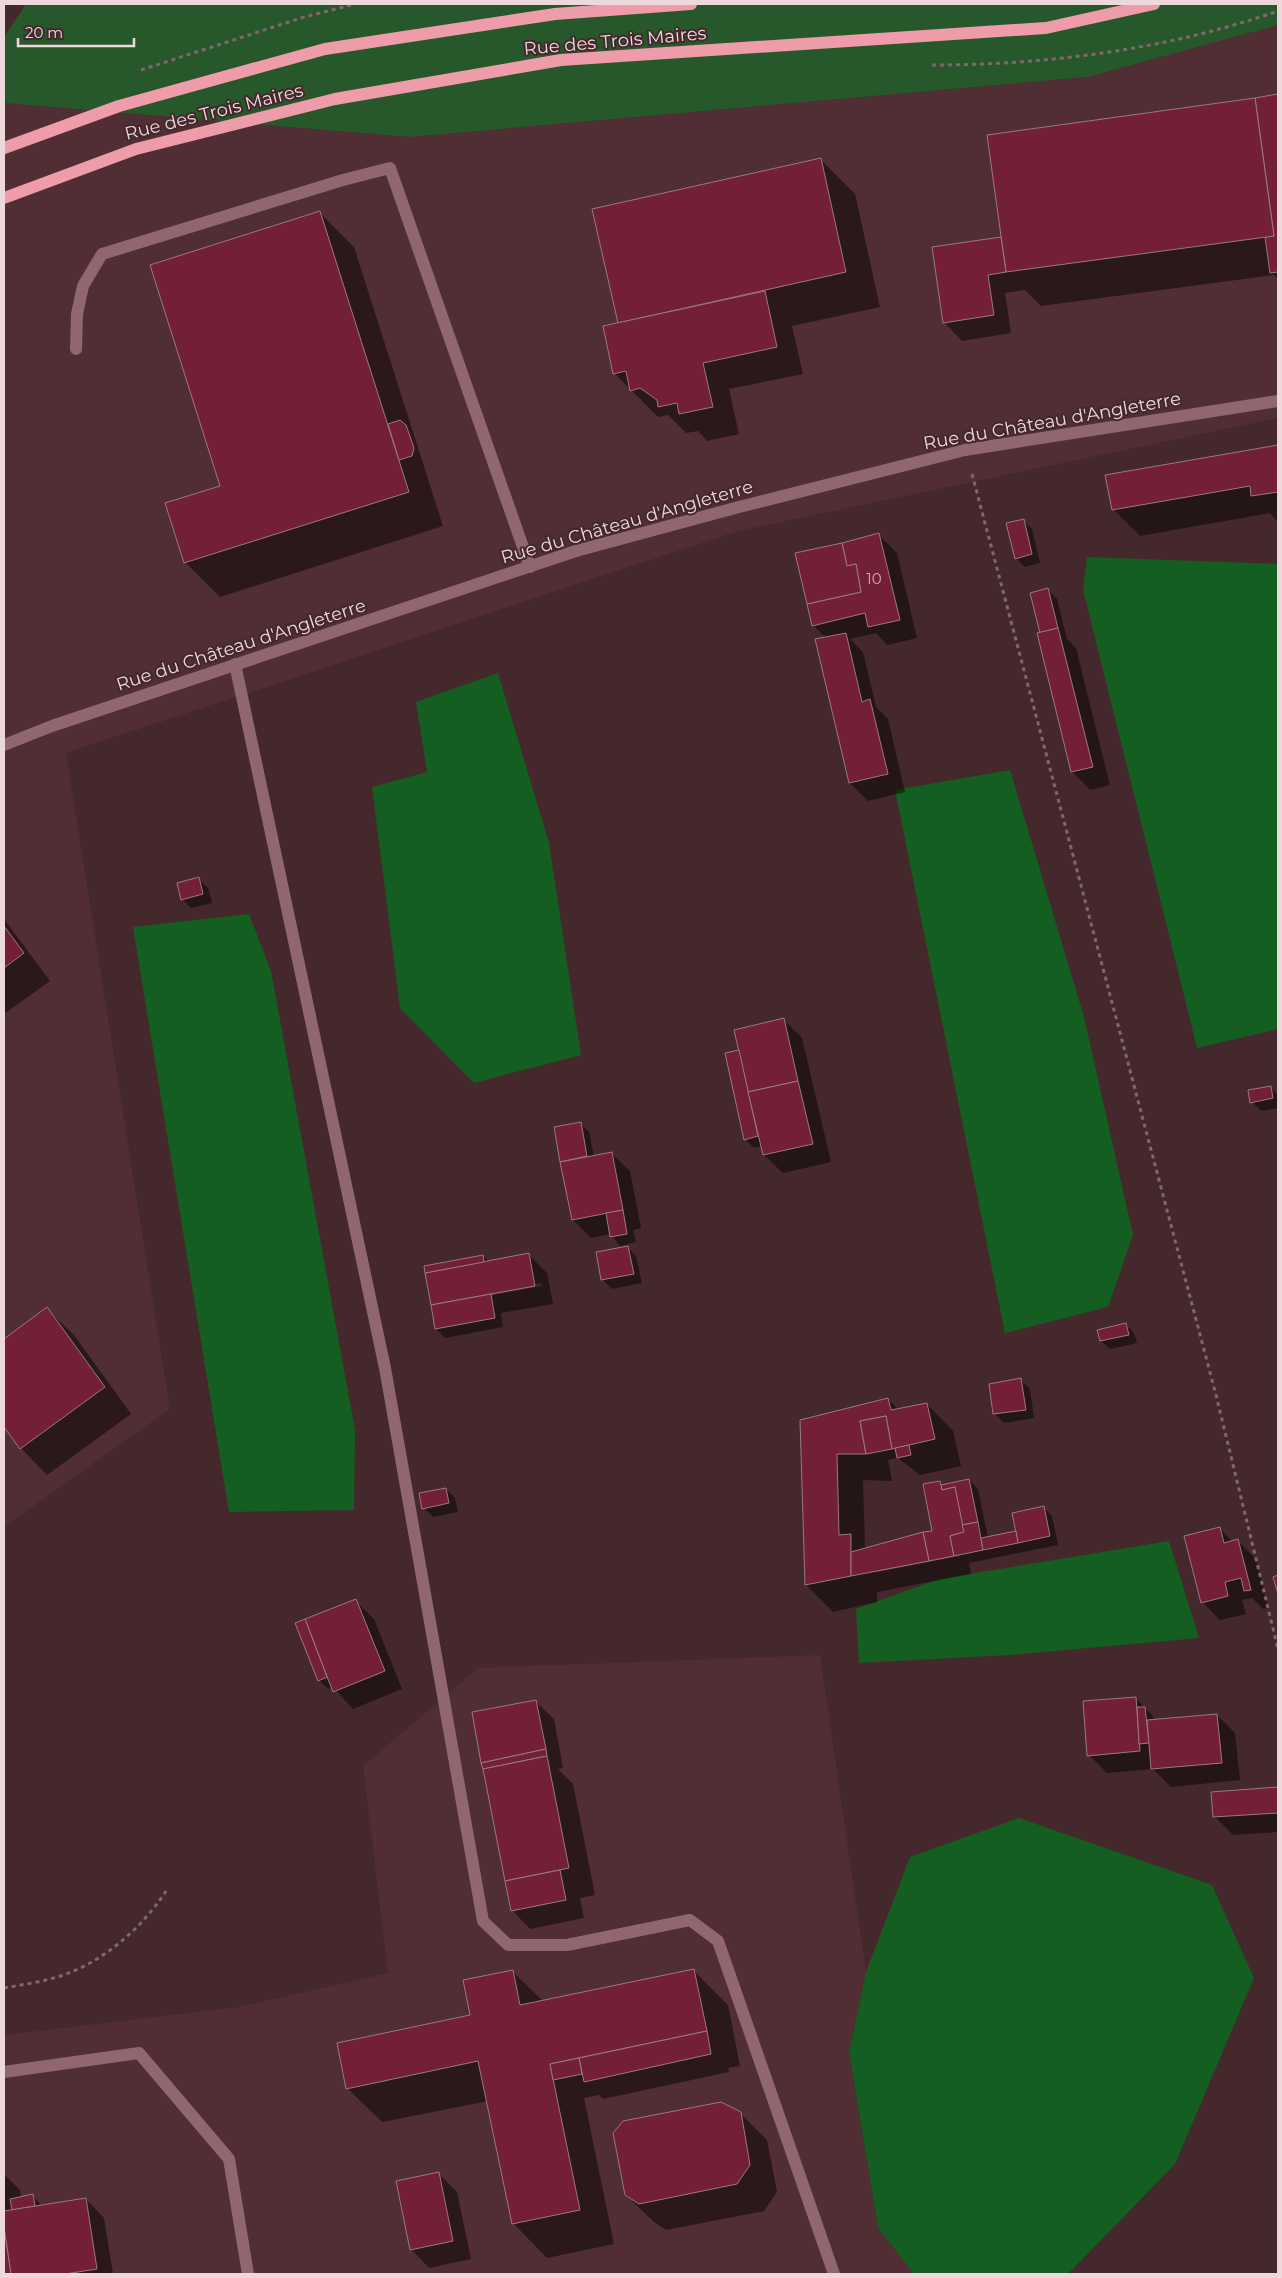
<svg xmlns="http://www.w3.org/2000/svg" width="1282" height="2278" font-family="Montserrat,sans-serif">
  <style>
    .built { fill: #512d34 }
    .green { fill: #27582c }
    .water { fill: #155e21 }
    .shadow { fill: #0007; fill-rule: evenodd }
    .building { fill: #732036; stroke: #9b797e }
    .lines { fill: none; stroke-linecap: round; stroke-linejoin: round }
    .path { stroke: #80676b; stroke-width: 3; stroke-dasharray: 4 4; stroke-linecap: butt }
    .minor { stroke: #90676e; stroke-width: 12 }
    .major { stroke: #ee9ca9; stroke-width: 12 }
    .labels { text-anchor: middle; stroke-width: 4; stroke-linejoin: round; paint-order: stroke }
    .number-label { font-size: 15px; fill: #ceabb2 }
    .street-label { font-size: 18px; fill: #edd9dc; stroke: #44282c }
  </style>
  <rect width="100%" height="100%" fill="#44282c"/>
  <!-- built -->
  <g class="built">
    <polygon points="1278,25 1278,418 738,531 66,753 170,1409 4,1527 4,103 410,137 1088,77"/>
    <polygon points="820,1655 866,1972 849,2052 878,2228 914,2274 4,2274 4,2035 239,2007 388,1973 363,1766 478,1668"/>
  </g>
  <!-- green -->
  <polygon class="green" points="26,4 1278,4 1278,25 1088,77 410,137 4,103 4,37"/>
  <!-- water -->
  <g class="water">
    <polygon points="1087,557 1278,564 1278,1029 1197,1048 1083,589"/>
    <polygon points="498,673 549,843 581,1055 474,1083 400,1008 372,787 427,772 416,702"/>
    <polygon points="1010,770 1084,1017 1133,1235 1108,1307 1005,1333 895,790"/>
    <polygon points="249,914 271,971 355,1430 354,1510 229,1512 133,927"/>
    <polygon points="1169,1541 1199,1638 1010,1655 859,1663 856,1609 939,1579"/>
    <polygon points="1019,1818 1212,1885 1254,1978 1175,2164 1068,2274 914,2274 878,2228 849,2052 866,1972 910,1857"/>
  </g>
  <!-- shadow -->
  <g class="shadow">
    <polygon points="1278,96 1278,279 1274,275 1041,306 1025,290 1005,293 1011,333 962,341 944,322 1000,239 1003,241 1255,99"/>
    <polygon points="820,159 855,194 880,307 792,326 803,374 729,389 739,434 707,441 698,431 686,433 668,415 658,417 614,373 620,324"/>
    <polygon points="320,213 354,247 443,526 220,597 185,562 221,487"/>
    <polygon points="1278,446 1278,522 1270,513 1140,536 1113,509 1107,476"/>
    <polygon points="1023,520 1032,529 1040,563 1025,567 1016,558"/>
    <polygon points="879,535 897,553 917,638 887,645 876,633 850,639 863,652 876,707 888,719 905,792 868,801 850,783 826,638 813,625"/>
    <polygon points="1048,590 1057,599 1067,639 1076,648 1110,785 1090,790 1072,771 1042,634"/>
    <polygon points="199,879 208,888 212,903 191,908 182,899"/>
    <polygon points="4,919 50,981 4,1014"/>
    <polygon points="784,1020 802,1038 831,1162 783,1173 764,1155 762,1146 754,1148 745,1139 738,1052"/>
    <polygon points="1270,1087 1278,1095 1278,1108 1261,1111 1252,1102"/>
    <polygon points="580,1123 589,1132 594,1157 611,1153 630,1171 641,1228 633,1230 636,1242 620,1246 611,1234 591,1238 573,1220 555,1128"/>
    <polygon points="627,1247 636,1256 642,1283 612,1289 603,1280 597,1253"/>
    <path d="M529,1255L547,1273L553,1304L501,1313L503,1327L445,1338L436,1329L425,1267L483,1256L489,1262ZM541,1283L542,1286L445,1304V1301Z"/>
    <polygon points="47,1309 74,1335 131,1414 47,1475 21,1448 4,1425 4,1340"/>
    <polygon points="1125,1324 1134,1333 1137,1343 1110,1349 1101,1341"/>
    <polygon points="1021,1380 1030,1389 1034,1418 1004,1423 995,1414"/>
    <path d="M888,1399L899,1410L927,1404L953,1431L961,1466L920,1475L898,1458L888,1460L892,1481L863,1480L865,1549L933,1531L940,1482L943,1486L969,1480L978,1489L988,1538L1017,1532L1043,1507L1052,1516L1058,1545L969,1563L971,1574L877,1592V1602L833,1612L806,1585L801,1421ZM960,1553V1556L877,1572V1569Z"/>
    <polygon points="446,1489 455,1498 458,1512 433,1517 424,1508"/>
    <polygon points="1220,1529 1233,1542 1238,1541 1256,1559 1268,1608 1263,1609 1252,1598 1242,1600 1246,1614 1220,1620 1202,1602"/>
    <polygon points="355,1601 374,1619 402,1689 353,1709 333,1687 328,1689 319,1680 297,1624"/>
    <polygon points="1135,1698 1153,1716 1154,1721 1217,1715 1235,1733 1240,1780 1171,1787 1153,1769 1107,1773 1089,1755"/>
    <polygon points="535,1701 554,1719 563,1768 558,1769 573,1784 595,1895 580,1898 584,1918 530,1929 512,1910 473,1713"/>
    <polygon points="1278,1788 1278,1832 1233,1835 1215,1817 1213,1793"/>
    <polygon points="693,1970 728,2005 740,2066 728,2068 729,2072 603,2099 599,2095 584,2098 614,2244 547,2258 513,2223 488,2101 382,2122 347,2088 471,2016 513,1972 543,2001"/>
    <polygon points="740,2113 767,2140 777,2192 764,2211 666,2230 654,2222 626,2195"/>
    <path d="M4,2174L20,2190L21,2198L33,2196L42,2206L86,2199L104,2218L113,2274H4ZM33,2204H36L37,2212L34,2213Z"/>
    <polygon points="439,2174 457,2192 471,2259 429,2268 411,2249"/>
  </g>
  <!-- building -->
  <g class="building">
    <polygon points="1278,94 1278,272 1270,273 1265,237 1274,236 1255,98"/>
    <polygon points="1255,98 1274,236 1006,272 987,135"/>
    <polygon points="821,158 846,272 618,323 592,209"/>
    <polygon points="320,211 409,492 184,563 165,503 220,486 150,265"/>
    <polygon points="1001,237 1006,272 988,275 994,315 943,323 932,247"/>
    <polygon points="765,291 777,347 703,363 713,407 679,414 677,403 658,407 657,400 640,388 630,391 626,371 613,374 603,326"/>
    <polygon points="400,420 406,425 414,448 412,456 399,460 388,424"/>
    <polygon points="1278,445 1278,492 1251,496 1250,486 1112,510 1105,475"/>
    <polygon points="1024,519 1032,554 1015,559 1006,523"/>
    <polygon points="879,533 900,620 868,627 865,613 812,626 807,604 861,592 856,564 847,566 842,543"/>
    <polygon points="842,543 847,566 856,564 861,592 807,604 795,553"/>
    <polygon points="1048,588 1058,628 1040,633 1030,593"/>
    <polygon points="1058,628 1093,767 1071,772 1037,633"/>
    <polygon points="846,633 862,702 870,699 888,774 849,783 815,639"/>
    <polygon points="199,877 203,894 181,900 177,883"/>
    <polygon points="4,926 24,953 4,968"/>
    <polygon points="784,1018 798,1081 748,1092 734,1030"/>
    <polygon points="739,1050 758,1136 744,1140 725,1053"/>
    <polygon points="798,1081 813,1144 763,1155 748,1092"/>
    <polygon points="1271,1086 1273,1098 1250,1103 1248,1090"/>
    <polygon points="581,1122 587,1156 560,1162 554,1127"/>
    <polygon points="612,1152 623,1210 572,1220 560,1162"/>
    <polygon points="623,1210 627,1234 610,1237 606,1213"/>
    <polygon points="628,1246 634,1274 601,1280 596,1252"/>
    <polygon points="529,1253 535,1286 431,1305 425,1273"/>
    <polygon points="483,1255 484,1262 425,1273 424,1266"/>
    <polygon points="491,1294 495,1318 435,1329 431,1305"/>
    <polygon points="47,1307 105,1387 20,1449 4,1427 4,1339"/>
    <polygon points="1126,1323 1129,1335 1100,1341 1097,1330"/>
    <polygon points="1021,1378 1026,1410 993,1414 989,1384"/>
    <polygon points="888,1398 891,1410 927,1403 935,1439 892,1449 886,1416 860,1421 866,1454 837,1454 839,1535 851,1534 851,1576 805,1585 800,1420"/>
    <polygon points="886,1416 892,1449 866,1454 860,1421"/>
    <polygon points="909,1445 911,1455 897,1458 895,1448"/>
    <polygon points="969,1479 978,1522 962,1525 955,1487 942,1490 941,1485"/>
    <polygon points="940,1481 942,1490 955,1487 964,1532 950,1536 954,1556 929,1561 923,1532 932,1531 923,1484"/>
    <polygon points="446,1488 449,1503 422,1509 419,1493"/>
    <polygon points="1044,1506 1050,1536 1018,1543 1012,1513"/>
    <polygon points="978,1522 983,1550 954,1556 950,1536 964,1532 962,1525"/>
    <polygon points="1220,1527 1224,1543 1238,1539 1251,1590 1244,1591 1241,1578 1225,1582 1228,1596 1201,1603 1184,1536"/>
    <polygon points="1016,1531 1018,1543 983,1550 981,1538"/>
    <polygon points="923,1532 929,1561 851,1576 851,1552"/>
    <polygon points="1278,1575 1278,1594 1273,1577"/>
    <polygon points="356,1599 385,1671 333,1692 305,1619"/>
    <polygon points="305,1619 327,1677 318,1681 295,1623"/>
    <polygon points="1136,1697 1140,1751 1087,1756 1083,1701"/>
    <polygon points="536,1700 546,1749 481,1763 472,1712"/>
    <polygon points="1137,1707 1145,1707 1149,1743 1139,1744"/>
    <polygon points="1217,1714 1222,1763 1151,1769 1147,1720"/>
    <polygon points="546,1749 547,1756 483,1769 481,1763"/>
    <polygon points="547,1756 569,1868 505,1881 483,1769"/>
    <polygon points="1278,1787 1278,1813 1213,1817 1211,1792"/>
    <polygon points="560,1870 566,1900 511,1911 505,1881"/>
    <polygon points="694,1969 707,2031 550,2064 580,2210 512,2224 478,2061 346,2089 337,2043 470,2015 463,1980 513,1970 520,2005"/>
    <polygon points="707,2031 711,2054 584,2082 579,2058"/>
    <polygon points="579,2058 582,2074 553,2080 550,2064"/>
    <polygon points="721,2102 741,2112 750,2165 737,2184 639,2204 625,2195 613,2133 623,2121"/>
    <polygon points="439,2172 453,2241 410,2250 396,2181"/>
    <polygon points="33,2194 35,2206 12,2210 10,2199"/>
    <polygon points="86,2198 97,2269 65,2274 11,2274 4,2228 4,2211"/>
    <polygon points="4,2228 11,2274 4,2274"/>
  </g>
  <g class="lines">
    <!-- path -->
    <g class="path">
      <path d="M932,65C1048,65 1169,49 1278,11"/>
      <polyline points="141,70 301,18 355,4"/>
      <polyline points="972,474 1216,1395 1278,1649"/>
      <path d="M4,1988C26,1984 50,1981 71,1972C109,1957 144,1925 166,1891"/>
    </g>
    <!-- minor -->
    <g class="minor">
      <polyline points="76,349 77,314 83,286 102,254 343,180 390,168 530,567"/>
      <polyline points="235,664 385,1368 483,1921 508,1945 567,1945 690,1920 718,1941 834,2274"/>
      <polyline points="4,745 52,726 576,551 739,507 965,450 1278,401"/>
      <polyline points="4,2072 139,2053 229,2159 248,2274"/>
    </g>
    <!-- major -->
    <g class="major">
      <polyline points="4,148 119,106 325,49 555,14 691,4"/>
      <polyline points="4,198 136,149 335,99 561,60 1046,28 1154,4"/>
    </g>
  </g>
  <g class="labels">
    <!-- number labels -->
    <g class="number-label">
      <text x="874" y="584">10</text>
    </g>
    <!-- street labels -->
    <g class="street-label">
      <text transform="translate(615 41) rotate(-5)" y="6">Rue des Trois Maires</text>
      <text transform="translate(214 112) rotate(-14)" y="6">Rue des Trois Maires</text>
      <text transform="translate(1052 421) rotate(-10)" y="6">Rue du Château d'Angleterre</text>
      <text transform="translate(627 522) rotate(-16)" y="6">Rue du Château d'Angleterre</text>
      <text transform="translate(241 645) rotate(-18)" y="6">Rue du Château d'Angleterre</text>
    </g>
  </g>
  <!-- border -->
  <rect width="1282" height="2278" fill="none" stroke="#edd9dc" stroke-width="10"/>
  <!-- scale -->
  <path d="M18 38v8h116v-8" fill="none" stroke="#edd9dc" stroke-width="2.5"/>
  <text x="25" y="38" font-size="15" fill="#edd9dc" stroke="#44282c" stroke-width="4" paint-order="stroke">20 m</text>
</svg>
